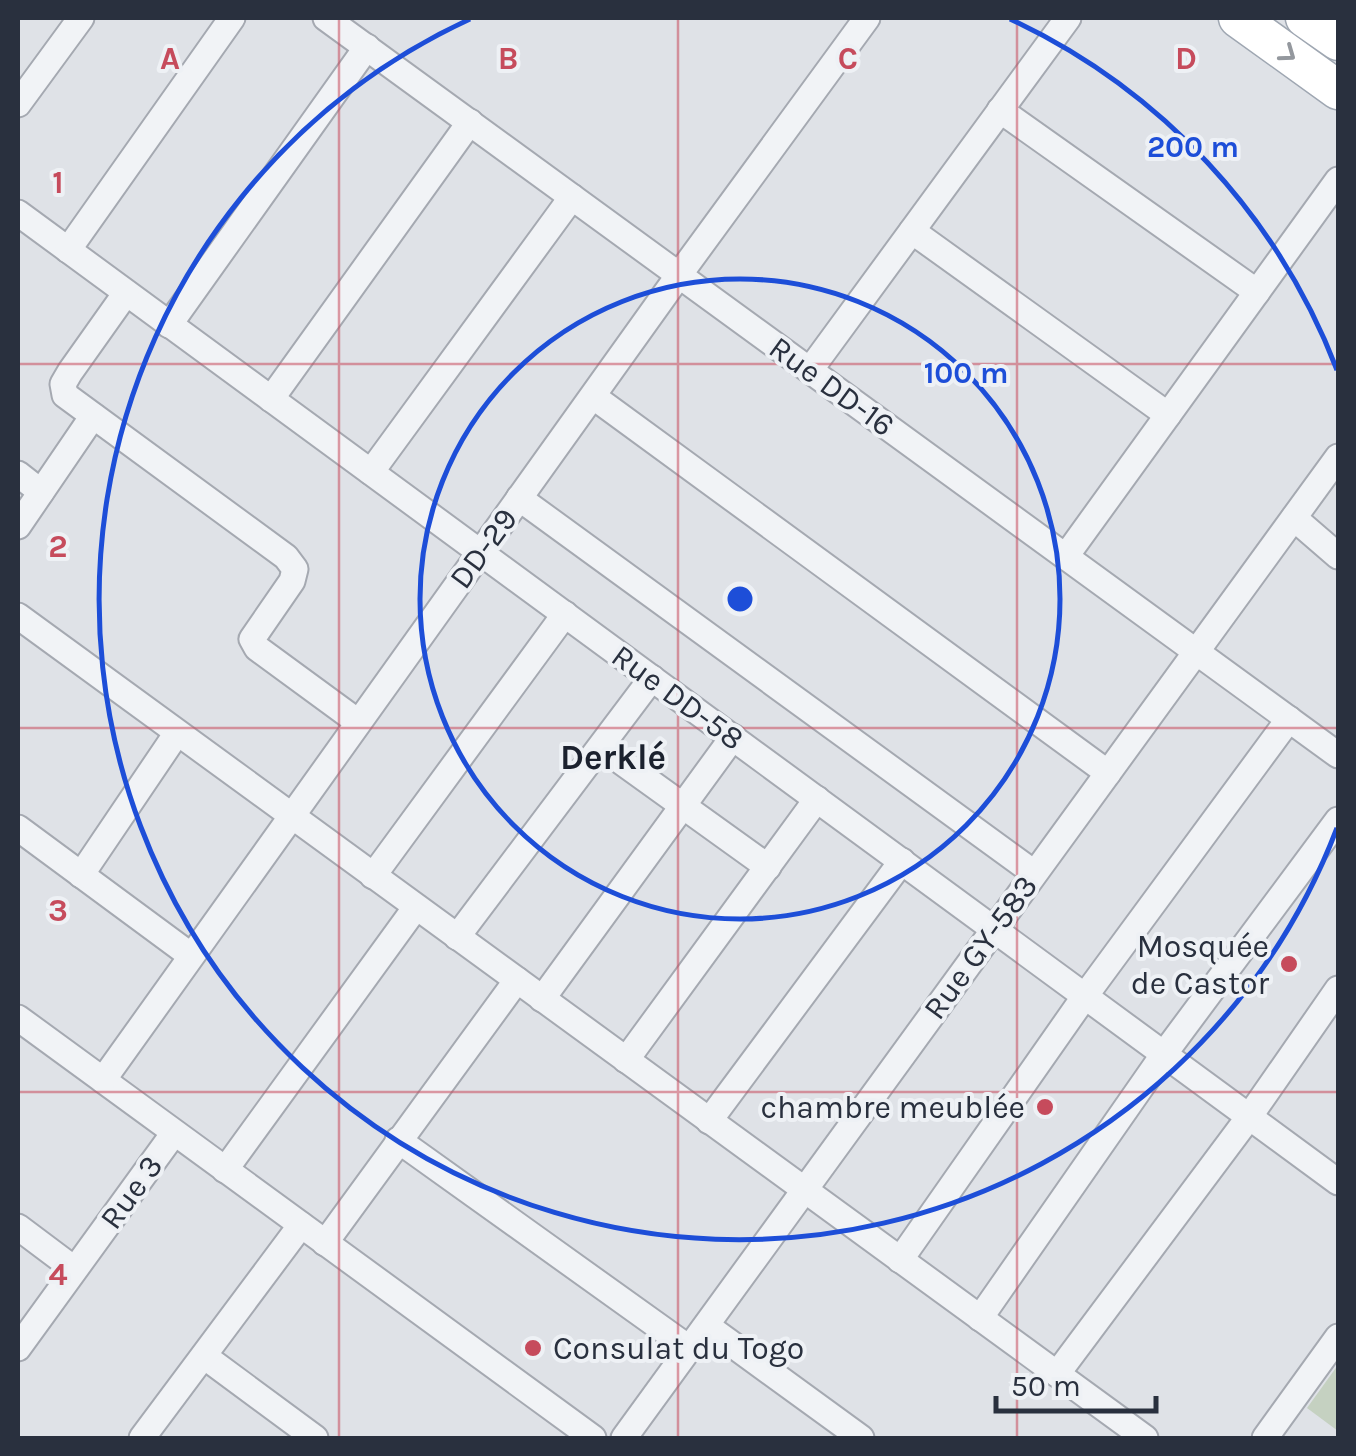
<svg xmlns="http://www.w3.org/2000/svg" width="1356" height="1456" font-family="Karla,sans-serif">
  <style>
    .green { fill: #c5d1c1 }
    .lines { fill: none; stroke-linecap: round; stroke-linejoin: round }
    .street-casing { stroke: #a5a9b1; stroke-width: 29 }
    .primary-casing { stroke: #9fa7b2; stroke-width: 41 }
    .street { stroke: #f1f3f6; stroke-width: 25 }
    .primary { stroke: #fff; stroke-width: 38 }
    .oneway { stroke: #94989e }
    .grid { fill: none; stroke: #c64b5c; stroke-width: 2.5; stroke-opacity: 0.55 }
    .ring { fill: none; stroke: #1d4ed8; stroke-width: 5 }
    .poi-dot { fill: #c64b5c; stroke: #eef1f5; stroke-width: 4 }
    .labels { text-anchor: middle; stroke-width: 8; stroke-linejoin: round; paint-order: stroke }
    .street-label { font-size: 32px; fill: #29303e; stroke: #eef1f5 }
    .poi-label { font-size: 32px; fill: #29303e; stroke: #eef1f5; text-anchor: end }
    .neighbourhood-label { font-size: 35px; font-weight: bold; fill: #1b212e; stroke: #eef1f5 }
    .grid-label { font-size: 32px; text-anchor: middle; font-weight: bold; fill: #c64b5c; stroke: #eef1f5; stroke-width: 8; stroke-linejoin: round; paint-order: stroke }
    .centre { fill: #1d4ed8; stroke: #eef1f5; stroke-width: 5 }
    .ring-label { font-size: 30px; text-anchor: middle; font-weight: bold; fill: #1d4ed8; stroke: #eef1f5; stroke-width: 8; stroke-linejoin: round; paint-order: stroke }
  </style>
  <rect width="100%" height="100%" fill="#dfe2e7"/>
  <!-- green -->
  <polygon class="green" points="1338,1365 1338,1431 1307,1408"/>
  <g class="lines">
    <!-- street casing -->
    <g class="street-casing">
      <g id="street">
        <polyline points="326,18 1338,755"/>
        <polyline points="18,104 81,18"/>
        <polyline points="1000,110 1257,292"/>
        <polyline points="18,213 1338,1182"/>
        <polyline points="912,231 1168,415"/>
        <polyline points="68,250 232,18"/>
        <polyline points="126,293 70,372 63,384 65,395 286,557 295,569 292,581 252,639 257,648 358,722"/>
        <polyline points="169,325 367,47"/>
        <polyline points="810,370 1068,18"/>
        <polyline points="594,397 1108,773"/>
        <polyline points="271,399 470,122"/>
        <polyline points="371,472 572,197"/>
        <polyline points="18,474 41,492"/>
        <polyline points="519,498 1034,873"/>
        <polyline points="1294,518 1338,556"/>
        <polyline points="18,526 93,416"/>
        <polyline points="1066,556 1338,180"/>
        <polyline points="18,616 1145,1438"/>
        <polyline points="601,747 768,867"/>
        <polyline points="18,828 190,955"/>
        <polyline points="81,875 177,733"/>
        <polyline points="373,876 565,614"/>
        <polyline points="457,937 652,678"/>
        <polyline points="542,999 733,737"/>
        <polyline points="18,1018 593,1438"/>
        <polyline points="626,1060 817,799"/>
        <polyline points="103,1080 679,275 867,18"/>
        <polyline points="709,1121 902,861"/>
        <polyline points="398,1140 690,1349"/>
        <polyline points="225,1170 416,907"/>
        <polyline points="18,1227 74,1269"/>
        <polyline points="325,1243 517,980"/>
        <polyline points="900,1260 1085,996 1289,719"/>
        <polyline points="980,1318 1164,1054 1338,820"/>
        <polyline points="707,1326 861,1438"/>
        <polyline points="18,1348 174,1133"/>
        <polyline points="204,1356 315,1438"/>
        <polyline points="1057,1374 1249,1117 1338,989"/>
        <polyline points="142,1438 301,1225"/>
        <polyline points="624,1438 1338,457"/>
        <polyline points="1265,1438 1338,1337"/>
      </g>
    </g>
    <!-- primary casing -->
    <g class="primary-casing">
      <g id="primary">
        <polyline points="1238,18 1338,90"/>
        <polyline points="1305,18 1338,41"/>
      </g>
    </g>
    <!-- street -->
    <use href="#street" class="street"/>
    <!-- primary -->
    <use href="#primary" class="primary"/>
  </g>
  <!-- one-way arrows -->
  <defs><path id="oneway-chevron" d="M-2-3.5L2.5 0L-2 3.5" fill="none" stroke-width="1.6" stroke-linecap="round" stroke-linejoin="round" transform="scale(2.5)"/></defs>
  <use class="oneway" href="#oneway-chevron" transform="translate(1288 54) rotate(36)"/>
  <!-- grid -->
  <path class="grid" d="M339,18V1438M678,18V1438M1017,18V1438M18,364H1338M18,728H1338M18,1092H1338"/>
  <!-- distance rings -->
  <g class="ring">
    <circle cx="740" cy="599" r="320"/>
    <path d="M1337 828A640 640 0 1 1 470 19M1010 19A640 640 0 0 1 1337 370"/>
  </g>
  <!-- markers -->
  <g class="poi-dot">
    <circle cx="1289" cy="964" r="10"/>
    <circle cx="1045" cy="1107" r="10"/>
    <circle cx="533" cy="1348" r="10"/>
  </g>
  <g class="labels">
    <!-- street labels -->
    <g class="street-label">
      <text transform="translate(832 386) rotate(36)" y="11">Rue DD-16</text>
      <text transform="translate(483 548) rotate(-54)" y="11">DD-29</text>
      <text transform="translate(678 697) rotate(36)" y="11">Rue DD-58</text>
      <text transform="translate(980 947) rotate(-54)" y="11">Rue GY-583</text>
      <text transform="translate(131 1192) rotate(-54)" y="11">Rue 3</text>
    </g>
    <!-- poi labels -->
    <g class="poi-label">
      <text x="1269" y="957">Mosquée<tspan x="1269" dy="37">de Castor</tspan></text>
      <text x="1025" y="1118">chambre meublée</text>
      <text x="553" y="1359" text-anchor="start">Consulat du Togo</text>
    </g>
    <!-- neighbourhood labels -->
    <g class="neighbourhood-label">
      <text x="613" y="769">Derklé</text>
    </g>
  </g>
  <g class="grid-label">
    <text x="170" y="69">A</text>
    <text x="508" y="69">B</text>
    <text x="848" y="69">C</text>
    <text x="1186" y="69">D</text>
    <text x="58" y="193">1</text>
    <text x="58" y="557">2</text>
    <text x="58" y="921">3</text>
    <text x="58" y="1285">4</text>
  </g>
  <circle cx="740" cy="599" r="15" class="centre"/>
  <g class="ring-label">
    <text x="1193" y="157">200 m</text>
    <text x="966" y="383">100 m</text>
  </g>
  <!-- border -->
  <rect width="1356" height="1456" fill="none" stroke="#29303e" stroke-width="40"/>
  <!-- scale -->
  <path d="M996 1396v15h160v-15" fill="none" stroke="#29303e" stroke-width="5"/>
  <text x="1011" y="1396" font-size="30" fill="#29303e" stroke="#eef1f5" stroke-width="8" paint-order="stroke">50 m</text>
</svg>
